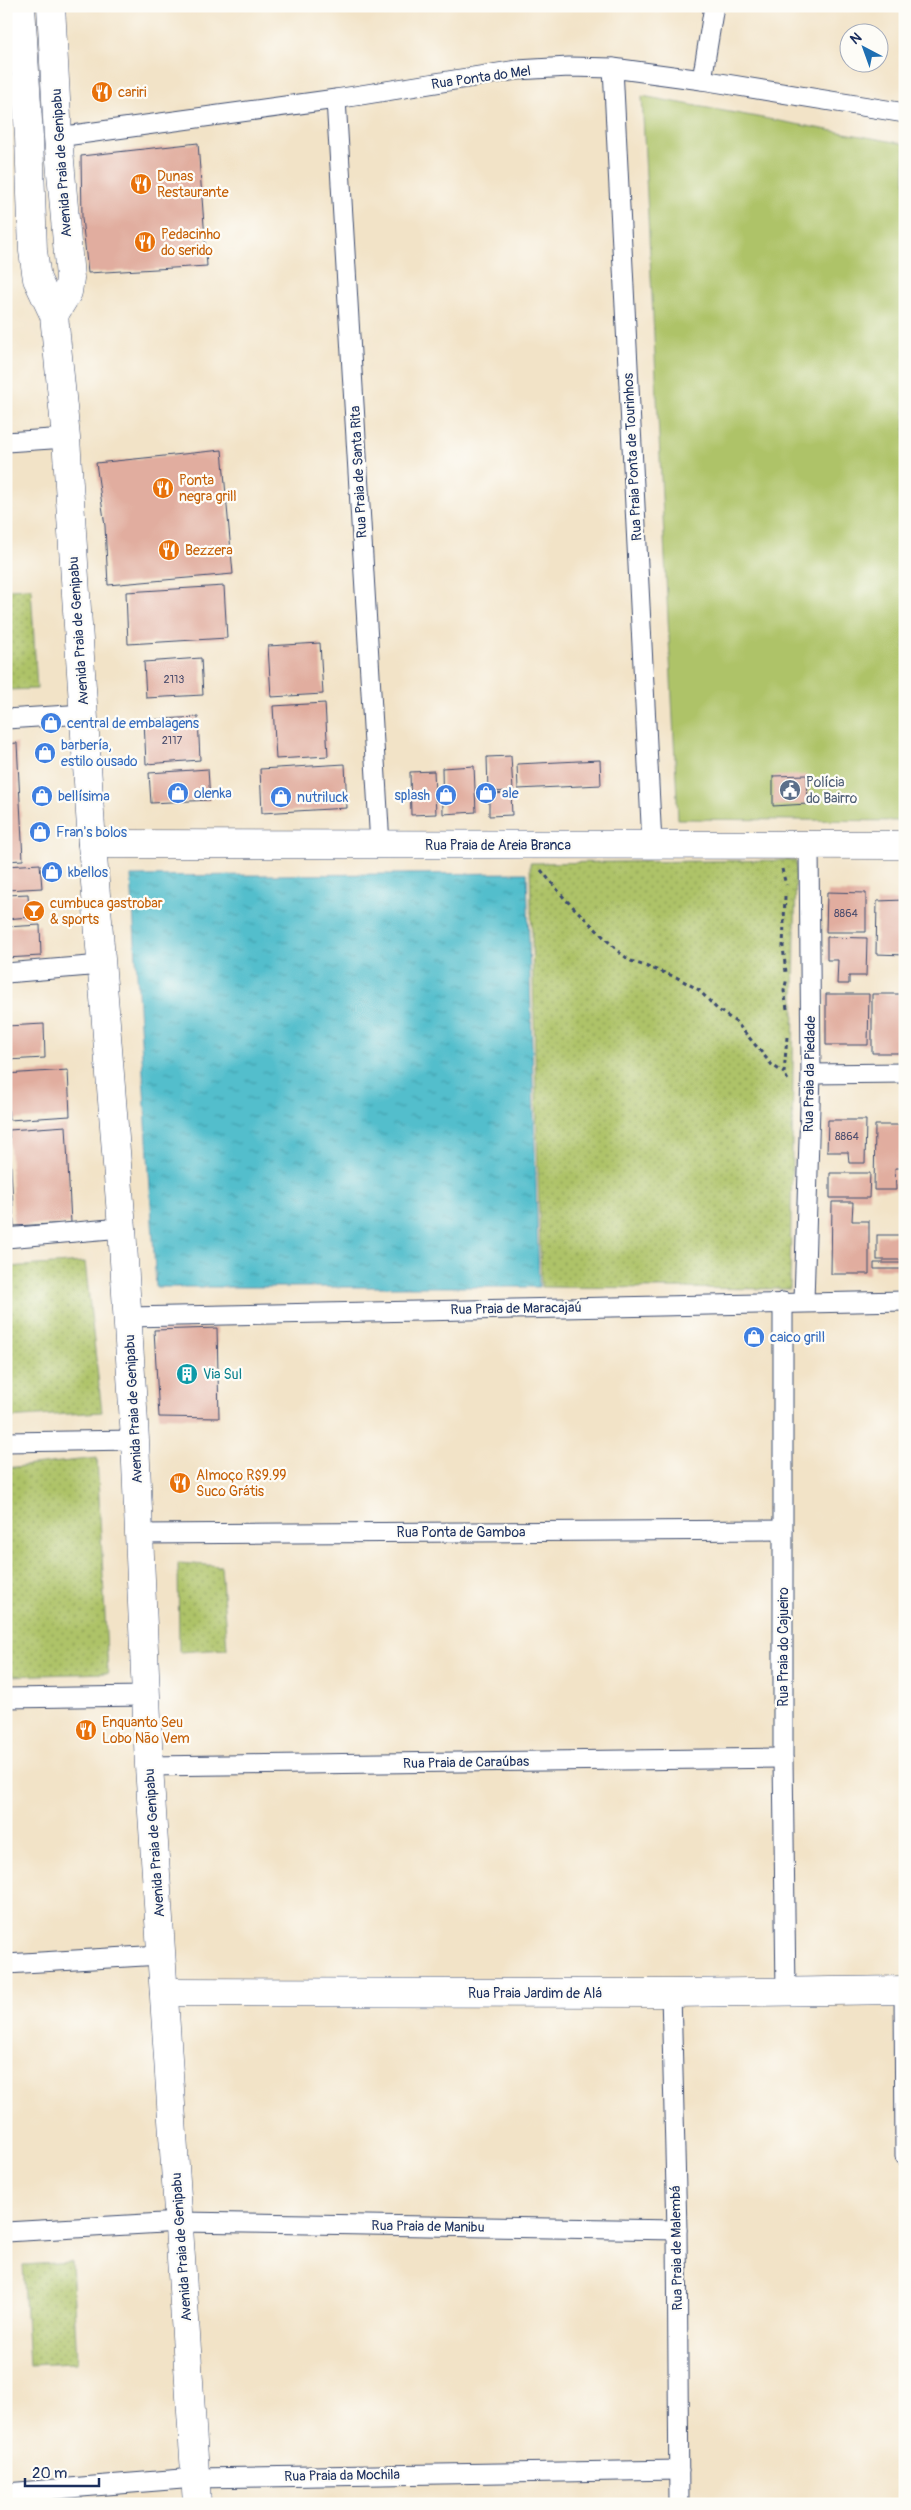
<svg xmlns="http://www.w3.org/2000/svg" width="911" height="2510" font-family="Pangolin,sans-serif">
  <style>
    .grass { fill: url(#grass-dots); stroke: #647963 }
    .green { fill: #aec368; stroke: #647963 }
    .water { fill: url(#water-ripples); stroke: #367695 }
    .building { fill: #e1ad9f }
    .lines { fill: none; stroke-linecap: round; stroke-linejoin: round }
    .street-casing { stroke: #3b4a6e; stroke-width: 21 }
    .secondary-casing { stroke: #3b4a6e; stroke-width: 29 }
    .path { stroke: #3b4a6e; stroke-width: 3; stroke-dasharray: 4 4; stroke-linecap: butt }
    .street { stroke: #fff; stroke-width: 19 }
    .secondary { stroke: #fff; stroke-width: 28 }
    .labels { text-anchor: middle; stroke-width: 4.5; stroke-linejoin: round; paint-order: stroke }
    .number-label { font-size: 11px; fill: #4c4e6e }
    .street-label { font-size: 14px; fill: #1b2f5e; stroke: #fdfcf7 }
    .food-label { font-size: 14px; fill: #c56008; stroke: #fdfcf7; text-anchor: start }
    .shop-label { font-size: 14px; fill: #366cbe; stroke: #fdfcf7; text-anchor: start }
    .service-label { font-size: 14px; fill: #4e5e75; stroke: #fdfcf7; text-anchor: start }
    .culture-label { font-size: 14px; fill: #0d838f; stroke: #fdfcf7; text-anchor: start }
  </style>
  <defs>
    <pattern id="grass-dots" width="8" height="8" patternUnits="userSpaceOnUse" patternTransform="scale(1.25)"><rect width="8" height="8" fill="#aec368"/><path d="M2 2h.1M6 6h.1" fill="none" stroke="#8d9f59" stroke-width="1.8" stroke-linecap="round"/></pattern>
    <pattern id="water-ripples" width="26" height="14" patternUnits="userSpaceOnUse" patternTransform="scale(1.25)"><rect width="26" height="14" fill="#52becc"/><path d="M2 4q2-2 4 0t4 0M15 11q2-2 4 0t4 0" fill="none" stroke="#439ba9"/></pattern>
  </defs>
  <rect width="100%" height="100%" fill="#fdfcf7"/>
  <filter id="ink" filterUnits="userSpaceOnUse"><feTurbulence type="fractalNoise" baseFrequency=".02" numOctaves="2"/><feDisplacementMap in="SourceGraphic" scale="10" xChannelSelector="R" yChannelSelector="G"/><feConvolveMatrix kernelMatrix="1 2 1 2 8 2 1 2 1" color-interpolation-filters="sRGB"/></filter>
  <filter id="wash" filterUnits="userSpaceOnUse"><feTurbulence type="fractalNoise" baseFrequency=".0096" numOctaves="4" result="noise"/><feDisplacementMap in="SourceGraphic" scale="20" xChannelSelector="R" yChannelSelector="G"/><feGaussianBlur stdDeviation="1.12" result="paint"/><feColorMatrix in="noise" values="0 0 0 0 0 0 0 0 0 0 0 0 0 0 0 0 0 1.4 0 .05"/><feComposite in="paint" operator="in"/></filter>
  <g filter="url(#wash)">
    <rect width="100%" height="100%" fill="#f2e3c7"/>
    <!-- grass -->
    <g class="grass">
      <polygon points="31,588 37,689 6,690 6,589"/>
      <polygon points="796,860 790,1289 541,1287 530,863"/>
      <polygon points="85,1262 102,1412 6,1418 6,1267"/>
      <polygon points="97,1458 108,1673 6,1676 6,1468"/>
      <polygon points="178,1563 221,1566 227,1649 179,1652"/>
      <polygon points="72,2262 77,2363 29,2365 23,2265"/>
    </g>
    <!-- green -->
    <g class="green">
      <polygon points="642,96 905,144 905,821 678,819"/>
      <polygon points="6,190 11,266 6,266"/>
    </g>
    <!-- water -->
    <polygon class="water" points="527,873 539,1287 156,1287 131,876"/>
    <g id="blocks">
      <!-- building -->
      <g class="building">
        <polygon points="198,143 207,266 88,273 82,218 81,156"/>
        <polygon points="222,450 233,574 108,585 105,526 96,463"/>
        <polygon points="224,586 227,638 128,644 126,592"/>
        <polygon points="320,643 323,694 271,697 268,646"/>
        <polygon points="201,658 203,695 146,698 144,662"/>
        <polygon points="325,703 328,756 276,759 273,706"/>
        <polygon points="198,717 200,760 146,764 144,720"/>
        <polygon points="17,743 23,860 6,861 6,744"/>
        <polygon points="511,756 513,791 488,792 487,757"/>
        <polygon points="600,760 601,785 518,789 517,764"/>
        <polygon points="345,764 347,808 262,813 260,769"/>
        <polygon points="474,766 476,812 443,814 442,768"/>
        <polygon points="208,769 210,800 151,803 149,773"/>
        <polygon points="434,771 436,814 411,815 410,772"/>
        <polygon points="807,775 808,804 773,806 773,776"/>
        <polygon points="511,793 512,815 489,816 489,794"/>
        <polygon points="40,864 42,888 6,890 6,866"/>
        <polygon points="827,892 866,893 866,932 826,932"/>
        <polygon points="28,894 29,917 6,919 6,895"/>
        <polygon points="905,900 905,955 876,954 877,901"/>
        <polygon points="40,925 41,956 6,958 6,927"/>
        <polygon points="827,937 867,938 866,976 849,976 849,984 837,984 838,960 827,960"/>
        <polygon points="826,994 869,994 868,1045 826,1045"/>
        <polygon points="872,994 903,994 905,1053 872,1053"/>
        <polygon points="44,1024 45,1058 7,1060 6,1026"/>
        <polygon points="68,1070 70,1116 9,1120 6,1074"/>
        <polygon points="828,1120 866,1120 865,1163 849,1163 848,1152 827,1152"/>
        <polygon points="875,1125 905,1125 905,1168 895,1168 896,1190 874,1190"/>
        <polygon points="66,1126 71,1223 14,1226 9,1130"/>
        <polygon points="830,1173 870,1173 869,1198 830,1198"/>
        <polygon points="832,1202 853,1202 852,1221 869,1221 869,1274 831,1274"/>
        <rect x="877" y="1235" width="28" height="25"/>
        <polygon points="874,1263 905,1263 905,1286 902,1286 902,1269 874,1269"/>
        <polygon points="217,1328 219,1418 159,1417 154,1330"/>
      </g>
    </g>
  </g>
  <g filter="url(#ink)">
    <use href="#blocks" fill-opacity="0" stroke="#3b4a6e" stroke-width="1"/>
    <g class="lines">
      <!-- street casing -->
      <g class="street-casing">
        <g id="street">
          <polyline points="613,68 652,844"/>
          <polyline points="702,80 714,6"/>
          <polyline points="336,99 380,845"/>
          <polyline points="58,137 336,99 517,70 569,67 613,68 702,80 905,113"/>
          <polyline points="6,442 66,438"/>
          <polyline points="6,719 84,714"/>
          <polyline points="6,973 101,965"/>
          <polyline points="811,1074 905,1073"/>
          <polyline points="6,1238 122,1228"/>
          <polyline points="804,1301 811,1074 809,847"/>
          <polyline points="783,1302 783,1758 786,1992"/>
          <polyline points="128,1317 905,1301"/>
          <polyline points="6,1442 135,1440"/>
          <polyline points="139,1534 783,1530"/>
          <polyline points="6,1698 146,1696"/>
          <polyline points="149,1766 783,1758"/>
          <polyline points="6,1964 161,1955"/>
          <polyline points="904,1990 905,2156"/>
          <polyline points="671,1993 677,2230 679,2504"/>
          <polyline points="6,2232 180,2222 677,2230"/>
          <polyline points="6,2493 195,2478 679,2470"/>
        </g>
      </g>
      <!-- secondary casing -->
      <g class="secondary-casing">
        <g id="secondary">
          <polyline points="21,6 29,137 33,251 37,279 54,315 66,438 92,844 122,1228 135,1440 149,1766 197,2504"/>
          <polyline points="51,6 58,137 70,278 68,292 54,315"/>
          <polyline points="92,844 905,845"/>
          <polyline points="164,1992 671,1993 905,1990"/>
        </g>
      </g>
      <!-- path -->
      <g class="path">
        <polyline points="782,869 786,885"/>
        <polyline points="541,870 565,899 620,953 631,961 676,977 699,990 717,1009 736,1022 772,1065 784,1073"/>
        <polyline points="785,896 783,947 786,972"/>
        <polyline points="787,1009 784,991 787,978"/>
        <polyline points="787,1037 784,1073 789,1082"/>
      </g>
      <!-- street -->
      <use href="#street" class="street"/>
      <!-- secondary -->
      <use href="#secondary" class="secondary"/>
    </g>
  </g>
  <!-- icons -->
  <defs>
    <g id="restaurant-disc" transform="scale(1.125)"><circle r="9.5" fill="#e8710a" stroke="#fdfcf7"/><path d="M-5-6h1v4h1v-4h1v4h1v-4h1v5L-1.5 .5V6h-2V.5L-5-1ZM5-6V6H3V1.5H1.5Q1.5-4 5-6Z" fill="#fff"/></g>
    <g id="shop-disc" transform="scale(1.125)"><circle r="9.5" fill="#3f7fe0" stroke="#fdfcf7"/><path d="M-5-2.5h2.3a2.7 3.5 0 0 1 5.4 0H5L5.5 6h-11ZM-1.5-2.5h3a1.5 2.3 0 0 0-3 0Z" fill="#fff"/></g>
    <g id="civic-disc" transform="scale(1.125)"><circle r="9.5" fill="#5c6f8a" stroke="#fdfcf7"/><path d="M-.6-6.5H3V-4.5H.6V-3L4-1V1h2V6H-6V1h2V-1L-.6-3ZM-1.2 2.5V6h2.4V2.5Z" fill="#fff"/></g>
    <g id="bar-disc" transform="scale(1.125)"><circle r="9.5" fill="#e8710a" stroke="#fdfcf7"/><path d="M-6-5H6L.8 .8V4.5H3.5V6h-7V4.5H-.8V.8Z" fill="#fff"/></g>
    <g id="building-disc" transform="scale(1.125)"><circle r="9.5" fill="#0f9aa8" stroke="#fdfcf7"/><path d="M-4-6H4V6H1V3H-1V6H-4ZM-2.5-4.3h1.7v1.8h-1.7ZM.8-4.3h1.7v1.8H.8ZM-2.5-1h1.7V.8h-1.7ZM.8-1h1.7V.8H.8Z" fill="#fff"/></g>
  </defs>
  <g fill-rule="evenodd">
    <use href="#restaurant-disc" x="102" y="92"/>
    <use href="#restaurant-disc" x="141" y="184"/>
    <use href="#restaurant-disc" x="145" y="242"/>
    <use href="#restaurant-disc" x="163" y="488"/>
    <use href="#restaurant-disc" x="169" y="550"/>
    <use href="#shop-disc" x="51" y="723"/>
    <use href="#shop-disc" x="45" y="753"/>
    <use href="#civic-disc" x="790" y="790"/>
    <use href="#shop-disc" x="178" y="793"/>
    <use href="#shop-disc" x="486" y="793"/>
    <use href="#shop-disc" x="446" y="795"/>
    <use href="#shop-disc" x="42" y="796"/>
    <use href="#shop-disc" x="281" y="797"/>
    <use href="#shop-disc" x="40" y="832"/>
    <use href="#shop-disc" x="52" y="872"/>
    <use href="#bar-disc" x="34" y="911"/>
    <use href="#shop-disc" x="754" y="1337"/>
    <use href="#building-disc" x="187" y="1374"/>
    <use href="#restaurant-disc" x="180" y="1483"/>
    <use href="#restaurant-disc" x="86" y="1730"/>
  </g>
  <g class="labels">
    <!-- number labels -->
    <g class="number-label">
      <text x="174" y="683">2113</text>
      <text x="172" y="744">2117</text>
      <text x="846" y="917">8864</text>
      <text x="847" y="1140">8864</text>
    </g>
    <!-- street labels -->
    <g class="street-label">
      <text transform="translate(481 77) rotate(-8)" y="5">Rua Ponta do Mel</text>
      <text transform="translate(61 163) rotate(-94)" y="5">Avenida Praia de Genipabu</text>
      <text transform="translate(632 457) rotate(-93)" y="5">Rua Praia Ponta de Tourinhos</text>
      <text transform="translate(358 472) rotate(-93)" y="5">Rua Praia de Santa Rita</text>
      <text transform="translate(78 631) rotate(-94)" y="5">Avenida Praia de Genipabu</text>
      <text x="498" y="850">Rua Praia de Areia Branca</text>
      <text transform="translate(809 1074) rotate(-89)" y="5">Rua Praia da Piedade</text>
      <text transform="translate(516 1308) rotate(-1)" y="5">Rua Praia de Maracajaú</text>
      <text transform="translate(133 1409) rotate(-93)" y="5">Avenida Praia de Genipabu</text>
      <text x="461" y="1537">Rua Ponta de Gamboa</text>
      <text transform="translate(783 1647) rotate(-90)" y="5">Rua Praia do Cajueiro</text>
      <text transform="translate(466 1762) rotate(-1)" y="5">Rua Praia de Caraúbas</text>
      <text transform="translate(154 1843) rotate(-94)" y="5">Avenida Praia de Genipabu</text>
      <text x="535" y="1998">Rua Praia Jardim de Alá</text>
      <text transform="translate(428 2226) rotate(1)" y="5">Rua Praia de Manibu</text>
      <text transform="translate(181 2247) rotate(-94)" y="5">Avenida Praia de Genipabu</text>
      <text transform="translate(676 2248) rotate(-91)" y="5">Rua Praia de Malembá</text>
      <text transform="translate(342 2475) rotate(-1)" y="5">Rua Praia da Mochila</text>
    </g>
    <!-- food labels -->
    <g class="food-label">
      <text x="118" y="97">cariri</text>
      <text x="157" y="181">Dunas<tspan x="157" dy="16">Restaurante</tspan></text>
      <text x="161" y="239">Pedacinho<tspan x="161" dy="16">do serido</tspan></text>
      <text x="179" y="485">Ponta<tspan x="179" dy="16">negra grill</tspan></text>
      <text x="185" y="555">Bezzera</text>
      <text x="50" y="908">cumbuca gastrobar<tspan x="50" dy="16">&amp; sports</tspan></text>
      <text x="196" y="1480">Almoço R$9.99<tspan x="196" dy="16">Suco Grátis</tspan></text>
      <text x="102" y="1727">Enquanto Seu<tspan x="102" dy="16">Lobo Não Vem</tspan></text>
    </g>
    <!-- shop labels -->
    <g class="shop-label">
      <text x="67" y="728">central de embalagens</text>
      <text x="61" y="750">barbería,<tspan x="61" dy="16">estilo ousado</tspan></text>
      <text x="194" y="798">olenka</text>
      <text x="502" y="798">ale</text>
      <text x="430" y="800" text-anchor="end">splash</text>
      <text x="58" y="801">bellísima</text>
      <text x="297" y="802">nutriluck</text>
      <text x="56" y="837">Fran's bolos</text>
      <text x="68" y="877">kbellos</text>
      <text x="770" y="1342">caico grill</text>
    </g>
    <!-- service labels -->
    <g class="service-label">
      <text x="806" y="787">Polícia<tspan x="806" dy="16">do Bairro</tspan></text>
    </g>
    <!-- culture labels -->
    <g class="culture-label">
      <text x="203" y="1379">Via Sul</text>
    </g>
  </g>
  <!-- margin -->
  <rect width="911" height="2510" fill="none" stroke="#fdfcf7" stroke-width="25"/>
  <!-- north arrow -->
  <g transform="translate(864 48) rotate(319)"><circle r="24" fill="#fdfcf7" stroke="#a3aaba"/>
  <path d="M0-4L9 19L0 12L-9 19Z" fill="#1f6fb2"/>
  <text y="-8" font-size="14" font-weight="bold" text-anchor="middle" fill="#1b2f5e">N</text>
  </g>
  <!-- scale -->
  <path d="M25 2478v8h74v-8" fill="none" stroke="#1b2f5e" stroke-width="2.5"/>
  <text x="32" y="2478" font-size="15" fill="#1b2f5e" stroke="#fdfcf7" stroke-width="4" paint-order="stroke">20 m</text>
</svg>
